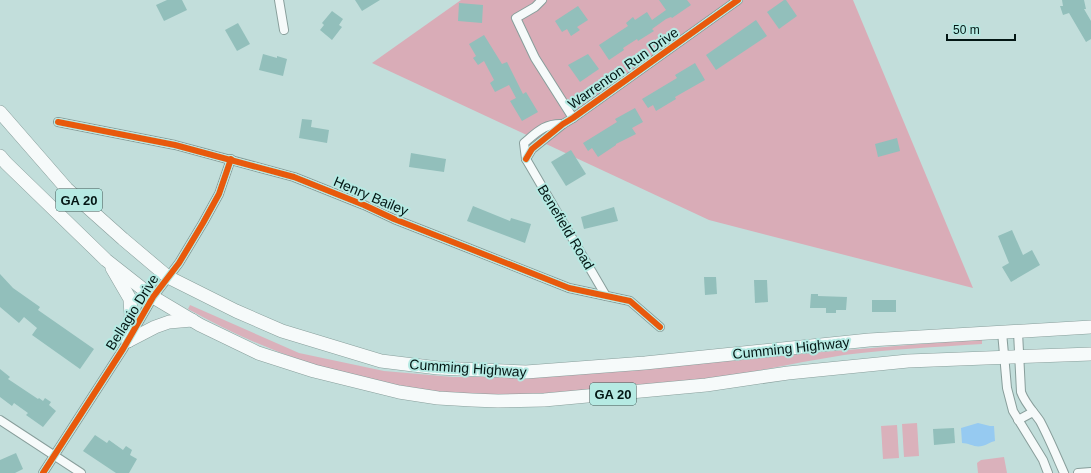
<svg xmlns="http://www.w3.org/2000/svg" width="1091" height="473" font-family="Helvetica,sans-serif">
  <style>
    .green { fill: #dab1bb }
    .forest { fill: #d9acb7 }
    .water { fill: #96caf1 }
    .building { fill: #92bfbb }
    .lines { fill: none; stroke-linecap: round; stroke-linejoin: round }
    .minor-casing { stroke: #889e9b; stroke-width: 10 }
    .trunk-casing { stroke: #889e9b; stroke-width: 14 }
    .minor { stroke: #f6fafa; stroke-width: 8 }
    .trunk { stroke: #f6fafa; stroke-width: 13 }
    .cycleway-casing { stroke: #b6eae3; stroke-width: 8 }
    .cycleway { stroke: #e8590c; stroke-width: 6 }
    .labels { text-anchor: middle; stroke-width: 4; stroke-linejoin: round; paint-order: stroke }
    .shield { fill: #b6eae3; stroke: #395652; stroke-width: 1 }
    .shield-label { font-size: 13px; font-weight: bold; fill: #031614 }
    .street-label { font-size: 14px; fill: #031614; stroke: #b6eae3 }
  </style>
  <rect width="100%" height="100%" fill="#c2dedb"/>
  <!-- green -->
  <g class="green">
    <path d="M190,305L299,353L384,371L453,377H536L652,366L982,339V344C936,347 890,349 844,355C798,362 753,373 707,379C669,383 631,386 593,389C551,393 509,397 467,394C369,388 273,357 188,309Z"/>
    <polygon points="917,423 919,456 904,457 902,424"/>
    <polygon points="897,425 899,458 883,459 881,426"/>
    <polygon points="1004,457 1007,473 978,473 977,463 981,460"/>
  </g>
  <!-- forest -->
  <polygon class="forest" points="461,0 853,0 973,288 709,220 372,63"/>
  <!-- water -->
  <path class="water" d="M978,423L990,426H994L995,441C990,442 987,445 982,446C975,448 969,443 962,443L961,428Z"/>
  <!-- building -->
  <g class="building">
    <polygon points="167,0 182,0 187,10 164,21 156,5"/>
    <polygon points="355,0 380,0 362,11"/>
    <polygon points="659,0 687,0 691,5 672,18 671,17 666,19 652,29 654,31 638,41 637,39 623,48 624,50 609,60 599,45 628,26 626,23 633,17 635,20 647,12 652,20 666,10"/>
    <polygon points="784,0 786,0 797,16 779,29 767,12"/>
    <polygon points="1062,0 1084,0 1086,9 1084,9 1091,21 1091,39 1086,42 1069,13 1063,15 1060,6 1063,6"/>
    <polygon points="459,3 483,5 482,23 458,21"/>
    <polygon points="578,6 588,20 577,27 580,30 571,36 567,29 562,32 555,21"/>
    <polygon points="332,11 343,19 339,25 342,27 332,40 320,30 324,25 322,23"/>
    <polygon points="756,20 767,36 716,70 706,55"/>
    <polygon points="238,23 250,44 237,51 225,30"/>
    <polygon points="484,35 502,64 507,62 523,94 526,92 538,112 522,121 510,101 516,98 509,85 495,92 490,83 494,80 484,61 478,65 473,58 476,56 469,44"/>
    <polygon points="263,54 277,58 277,56 287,59 283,76 259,70"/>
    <polygon points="588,54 599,69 580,82 568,65"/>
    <polygon points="695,63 705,80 675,97 676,99 656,111 653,105 648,108 642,99 677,78 675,75"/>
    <polygon points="635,108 643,122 632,128 636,134 616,144 616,145 598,157 592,148 588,151 583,143 617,122 615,119"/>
    <polygon points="302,119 312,120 311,127 329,130 327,143 299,138"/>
    <polygon points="897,138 900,151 878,157 875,144"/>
    <polygon points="571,150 586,174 566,186 551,162"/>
    <polygon points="411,153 446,159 444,172 409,167"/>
    <polygon points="473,206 510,221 511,218 531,224 525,243 467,221"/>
    <polygon points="614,207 618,221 584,229 581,217"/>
    <polygon points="1012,230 1023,255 1032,250 1040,265 1011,282 1002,267 1009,263 998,236"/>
    <polygon points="0,274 13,288 40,307 38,310 94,349 80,369 32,335 37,328 24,317 19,323 0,307"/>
    <polygon points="704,277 716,277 717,294 705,295"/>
    <polygon points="754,280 767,280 768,302 755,303"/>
    <polygon points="811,294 818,294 818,296 847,297 846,310 836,310 836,313 826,313 826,308 810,308"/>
    <rect x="872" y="300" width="24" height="12"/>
    <polygon points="0,369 10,377 8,379 38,399 39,398 43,401 45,398 51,402 49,405 56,411 43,427 26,415 28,413 14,403 12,406 0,397"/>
    <polygon points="954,428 955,443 934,445 933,429"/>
    <polygon points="95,435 107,443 109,440 123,450 126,446 132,450 130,455 137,459 129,473 116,473 83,451"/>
    <polygon points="16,453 23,469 15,473 0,473 0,460"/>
  </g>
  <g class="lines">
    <!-- minor casing -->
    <g class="minor-casing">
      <g id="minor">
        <polyline points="279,0 284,30"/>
        <polyline points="542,0 535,7 516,18 535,58 573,118"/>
        <polyline points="58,122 175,145 294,177 364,205 394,219 468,248 569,288 630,301 660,327"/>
        <path d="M563,124C545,123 537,132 524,143L526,159L606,296"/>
        <polyline points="526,159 532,149 563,124 573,118 738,0"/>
        <polyline points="1002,332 1007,388 1013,411 1043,460 1048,473"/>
        <path d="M1018,332L1021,392C1025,403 1033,411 1040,421C1049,438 1056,455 1064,473"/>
        <polyline points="0,420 81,473"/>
        <polyline points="1018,420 1033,412"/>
        <polyline points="43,473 123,349 153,297 179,263 203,223 219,194 231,159"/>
        <polyline points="1078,473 1091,472"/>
      </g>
    </g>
    <!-- trunk casing -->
    <g class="trunk-casing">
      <g id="trunk">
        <polyline points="0,112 67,189 123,239 168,277 236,311 282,331 381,361 438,368 526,372 645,363 869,340 1091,327"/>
        <polyline points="0,156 6,163 106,260 153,297 200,325 258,353 314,371 399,392 438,398 472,400 498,401 544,400 706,385 788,373 908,361 1091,354"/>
        <polyline points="112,268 130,299 131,315 128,341"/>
        <polyline points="128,341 155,327 169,322 192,320"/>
      </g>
    </g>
    <!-- minor -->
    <use href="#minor" class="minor"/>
    <!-- trunk -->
    <use href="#trunk" class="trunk"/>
    <!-- cycleway casing -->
    <g class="cycleway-casing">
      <g id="cycleway">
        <polyline points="58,122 175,145 294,177 364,205 394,219 468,248 569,288 630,301 660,327"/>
        <polyline points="526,159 532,149 563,124 573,118 738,0"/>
        <polyline points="43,473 123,349 153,297 179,263 203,223 219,194 231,159"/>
      </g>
    </g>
    <!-- cycleway -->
    <use href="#cycleway" class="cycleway"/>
  </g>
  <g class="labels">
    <!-- shield labels -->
    <g class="shield">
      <rect x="56" y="189" width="46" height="22" rx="3"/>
      <rect x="590" y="383" width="46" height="22" rx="3"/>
    </g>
    <g class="shield-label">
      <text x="79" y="205">GA 20</text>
      <text x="613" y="399">GA 20</text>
    </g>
    <!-- street labels -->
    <g class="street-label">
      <text transform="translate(623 68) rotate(-35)" y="5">Warrenton Run Drive</text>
      <text transform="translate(371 196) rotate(23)" y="5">Henry Bailey</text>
      <text transform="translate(566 227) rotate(59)" y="5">Benefield Road</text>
      <text transform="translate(132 312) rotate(-58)" y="5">Bellagio Drive</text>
      <text transform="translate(791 348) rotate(-6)" y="5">Cumming Highway</text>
      <text transform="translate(468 368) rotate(4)" y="5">Cumming Highway</text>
    </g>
  </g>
  <!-- scale -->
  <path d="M947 34v6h68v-6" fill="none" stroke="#031614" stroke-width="2"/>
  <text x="953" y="34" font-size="12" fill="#031614" stroke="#b6eae3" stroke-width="3" paint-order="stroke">50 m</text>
</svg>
